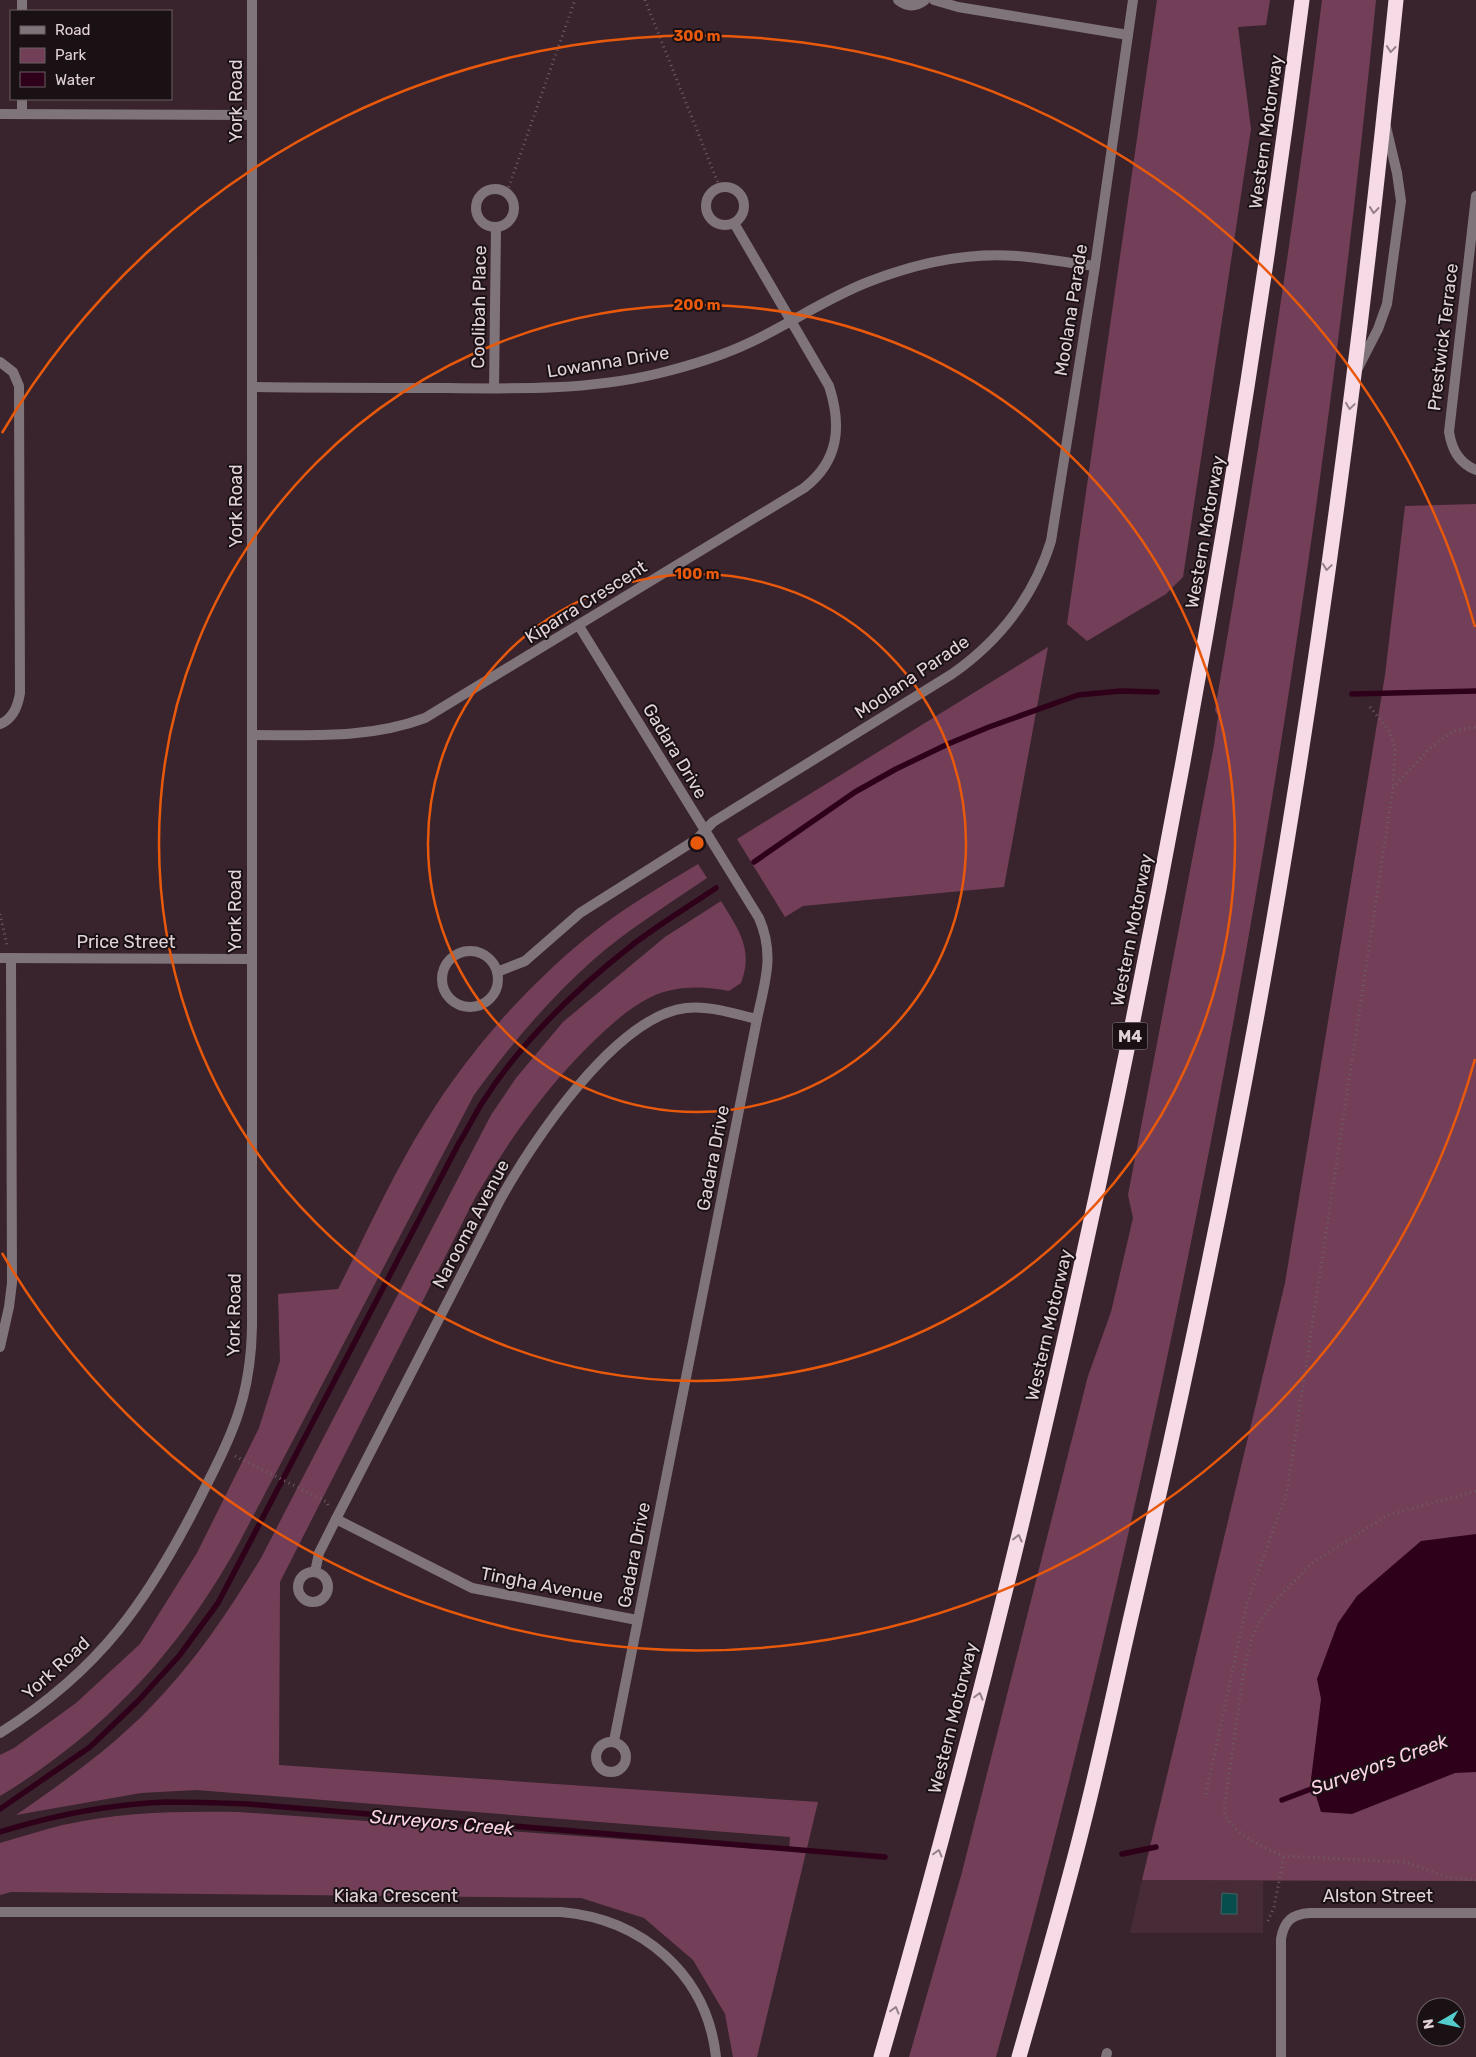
<svg xmlns="http://www.w3.org/2000/svg" width="1476" height="2057" font-family="Rubik,sans-serif">
  <style>
    .built { fill: #472c38 }
    .green { fill: #733f58 }
    .water { fill: #2f001a }
    .lines { fill: none; stroke-linecap: round; stroke-linejoin: round }
    .stream { stroke: #2f001a; stroke-width: 5.5 }
    .building { fill: #054e4d; stroke: #456261 }
    .path { stroke: #6f5c64; stroke-width: 3; stroke-dasharray: 1 4; stroke-linecap: butt }
    .service { stroke: #7f7479; stroke-width: 10 }
    .minor { stroke: #7f7479; stroke-width: 10 }
    .tertiary { stroke: #7f7479; stroke-width: 10 }
    .motorway { stroke: #f6dae5; stroke-width: 15 }
    .oneway { stroke: #938087 }
    .ring { fill: none; stroke: #e8590c; stroke-width: 2.5 }
    .labels { text-anchor: middle; stroke-width: 4; stroke-linejoin: round; paint-order: stroke }
    .shield { fill: #1a1115; stroke: #a5999e; stroke-width: 1 }
    .shield-label { font-size: 16px; font-weight: bold; fill: #e1d3d8 }
    .street-label { font-size: 18px; fill: #e1d3d8; stroke: #1a1115 }
    .water-label { font-size: 19px; font-style: italic; fill: #fed2e4; stroke: #1a1115 }
    .centre { fill: #e8590c; stroke: #1a1115; stroke-width: 2.5 }
    .ring-label { font-size: 15px; text-anchor: middle; font-weight: bold; fill: #e8590c; stroke: #1a1115; stroke-width: 4; stroke-linejoin: round; paint-order: stroke }
  </style>
  <rect width="100%" height="100%" fill="#39242d"/>
  <!-- built -->
  <polygon class="built" points="1142,1880 1263,1881 1263,1933 1130,1933"/>
  <!-- green -->
  <g class="green">
    <polygon points="1157,0 1270,0 1266,25 1238,27 1251,129 1183,577 1166,594 1087,641 1067,624"/>
    <path d="M1322,0H1376C1308,695 1183,1384 996,2057H909L961,1876L1088,1376L1111,1312L1133,1218L1128,1195L1214,745L1218,716L1215,710C1255,474 1293,238 1322,0Z"/>
    <polygon points="1476,504 1476,1881 1142,1880 1285,1283 1385,675 1405,506"/>
    <polygon points="1048,647 1004,887 803,906 785,917 737,839"/>
    <path d="M698,864L707,878C669,904 627,930 592,961C547,1001 509,1047 474,1095L239,1543C189,1634 126,1709 41,1769C28,1778 14,1788 0,1796V1755L14,1748L76,1703L140,1644L197,1553L259,1428L280,1361L278,1294L338,1289C367,1233 392,1175 426,1121C468,1053 522,991 585,939C620,910 660,887 698,864Z"/>
    <path d="M721,901C738,929 754,949 741,983L729,991C703,986 676,985 651,997C632,1006 615,1021 600,1035C549,1083 510,1138 475,1198L280,1582L279,1765L818,1802L757,2057H733L725,2014L693,1960L644,1918L581,1898L11,1892L0,1895V1843C21,1837 42,1830 63,1825C119,1812 181,1811 239,1812L789,1851L790,1837L196,1790L141,1793L16,1815C68,1779 120,1742 163,1694C201,1653 232,1606 261,1558L491,1115L516,1078L563,1022L665,937Z"/>
  </g>
  <!-- water -->
  <polygon class="water" points="1476,1534 1476,1772 1455,1773 1352,1814 1321,1812 1311,1779 1321,1699 1317,1679 1338,1623 1357,1596 1421,1541"/>
  <g class="lines">
    <!-- stream -->
    <g class="stream">
      <polyline points="1352,694 1476,691"/>
      <polyline points="754,862 855,792 896,769 948,744 989,727 1078,695 1121,691 1157,692"/>
      <polyline points="1282,1800 1319,1786"/>
      <path d="M0,1809L90,1747L138,1701L179,1656L218,1603L459,1143C467,1130 474,1116 482,1103C520,1043 575,990 631,946C658,925 688,907 716,888"/>
      <path d="M0,1832C54,1815 112,1804 168,1802C195,1802 222,1803 248,1804L885,1857"/>
      <polyline points="1122,1854 1156,1847"/>
    </g>
  </g>
  <!-- building -->
  <polygon class="building" points="1222,1893 1237,1894 1237,1914 1221,1914"/>
  <g class="lines">
    <!-- path -->
    <g class="path">
      <polyline points="645,0 720,188"/>
      <polyline points="507,192 575,0"/>
      <polyline points="1370,707 1390,732 1395,749 1393,787"/>
      <polyline points="0,914 7,945"/>
      <polyline points="235,1456 327,1502 328,1505"/>
      <path d="M1476,1491L1388,1515L1312,1563L1278,1598L1259,1622L1252,1637L1245,1664L1224,1809C1227,1832 1264,1848 1284,1856L1405,1862L1447,1877L1476,1880"/>
      <polyline points="1206,1794 1247,1603 1287,1492 1393,788 1431,747 1453,731 1476,727"/>
      <polyline points="1268,1921 1274,1907 1284,1856"/>
    </g>
    <!-- service -->
    <g class="service">
      <polyline points="1358,368 1378,329 1387,304 1401,201 1397,173 1386,127"/>
      <polyline points="1106,2057 1107,2053"/>
    </g>
    <!-- minor -->
    <g class="minor">
      <path d="M898,0C907,7 916,7 925,0"/>
      <polyline points="934,0 958,7 1128,35"/>
      <polyline points="22,11 22,0"/>
      <polyline points="22,113 22,99"/>
      <polyline points="0,114 252,115"/>
      <circle cx="725" cy="206" r="19"/>
      <circle cx="495" cy="208" r="19"/>
      <path d="M1476,196L1449,432C1452,450 1459,463 1476,470"/>
      <path d="M0,362L13,372L19,386L20,693C18,706 13,719 0,724"/>
      <path d="M252,387C318,388 383,388 448,388C519,389 588,390 656,374C689,366 722,356 751,342C791,323 827,298 868,282C914,264 967,252 1017,256C1043,258 1069,263 1095,266"/>
      <polyline points="494,388 496,227"/>
      <path d="M579,626L759,918C775,955 765,981 757,1019L614,1741"/>
      <path d="M252,735C311,735 369,739 425,718L804,488C839,461 842,426 829,386L734,223"/>
      <circle cx="470" cy="979" r="28"/>
      <polyline points="0,958 251,959"/>
      <path d="M497,972L525,961L580,913L697,839L713,822L952,674C999,641 1034,596 1051,541L1095,266L1133,0"/>
      <polyline points="0,1347 9,1307 12,1283 11,958"/>
      <polyline points="336,1519 472,1588 637,1620"/>
      <circle cx="313" cy="1587" r="15"/>
      <path d="M315,1572L319,1553L336,1519L500,1200C532,1142 616,1016 686,1008C709,1005 735,1014 757,1019"/>
      <circle cx="611" cy="1757" r="15"/>
      <path d="M0,1912H561C642,1919 707,1974 716,2057"/>
    </g>
    <!-- tertiary -->
    <g class="tertiary">
      <path d="M0,1733C100,1670 148,1601 200,1498C232,1435 251,1398 252,1326V0"/>
      <path d="M1281,2057V1939C1284,1921 1292,1914 1310,1913H1476"/>
    </g>
    <!-- motorway -->
    <g class="motorway">
      <path d="M881,2057C972,1742 1049,1424 1116,1103C1192,738 1255,370 1302,0"/>
      <path d="M1019,2057C1042,1976 1066,1895 1086,1813C1103,1745 1117,1677 1133,1608C1195,1342 1250,1074 1293,804C1336,537 1369,269 1396,0"/>
    </g>
  </g>
  <!-- one-way arrows -->
  <defs><path id="oneway-chevron" d="M-2-3.5L2.5 0L-2 3.5" fill="none" stroke-width="1.6" stroke-linecap="round" stroke-linejoin="round" transform="scale(1.25)"/></defs>
  <g class="oneway">
    <use href="#oneway-chevron" transform="translate(1391 49) rotate(96)"/>
    <use href="#oneway-chevron" transform="translate(1374 210) rotate(96)"/>
    <use href="#oneway-chevron" transform="translate(1350 406) rotate(98)"/>
    <use href="#oneway-chevron" transform="translate(1327 567) rotate(98)"/>
    <use href="#oneway-chevron" transform="translate(1018 1538) rotate(-76)"/>
    <use href="#oneway-chevron" transform="translate(979 1696) rotate(-75)"/>
    <use href="#oneway-chevron" transform="translate(938 1853) rotate(-75)"/>
    <use href="#oneway-chevron" transform="translate(895 2010) rotate(-75)"/>
  </g>
  <!-- distance rings -->
  <g class="ring">
    <circle cx="697" cy="843" r="269"/>
    <circle cx="697" cy="843" r="538"/>
    <path d="M1475 1059A807 807 0 0 1 2 1253M2 433A807 807 0 0 1 1475 627"/>
  </g>
  <g class="labels">
    <!-- shield labels -->
    <rect class="shield" x="1112.5" y="1022.5" width="35" height="27" rx="4"/>
    <g class="shield-label">
      <text x="1130" y="1042">M4</text>
    </g>
    <!-- street labels -->
    <g class="street-label">
      <text transform="translate(236 101) rotate(-90)" y="6">York Road</text>
      <text transform="translate(1266 132) rotate(-82)" y="6">Western Motorway</text>
      <text transform="translate(479 307) rotate(-89)" y="6">Coolibah Place</text>
      <text transform="translate(1071 310) rotate(-81)" y="6">Moolana Parade</text>
      <text transform="translate(1443 337) rotate(-83)" y="6">Prestwick Terrace</text>
      <text transform="translate(608 362) rotate(-9)" y="6">Lowanna Drive</text>
      <text transform="translate(236 506) rotate(-90)" y="6">York Road</text>
      <text transform="translate(1205 532) rotate(-80)" y="6">Western Motorway</text>
      <text transform="translate(586 602) rotate(-32)" y="6">Kiparra Crescent</text>
      <text transform="translate(912 677) rotate(-34)" y="6">Moolana Parade</text>
      <text transform="translate(675 751) rotate(59)" y="6">Gadara Drive</text>
      <text transform="translate(235 911) rotate(-90)" y="6">York Road</text>
      <text transform="translate(1132 930) rotate(-79)" y="6">Western Motorway</text>
      <text x="126" y="948">Price Street</text>
      <text transform="translate(713 1158) rotate(-79)" y="6">Gadara Drive</text>
      <text transform="translate(471 1224) rotate(-62)" y="6">Narooma Avenue</text>
      <text transform="translate(234 1315) rotate(-89)" y="6">York Road</text>
      <text transform="translate(1049 1325) rotate(-77)" y="6">Western Motorway</text>
      <text transform="translate(634 1555) rotate(-79)" y="6">Gadara Drive</text>
      <text transform="translate(542 1585) rotate(11)" y="6">Tingha Avenue</text>
      <text transform="translate(56 1668) rotate(-42)" y="6">York Road</text>
      <text transform="translate(953 1718) rotate(-76)" y="6">Western Motorway</text>
      <text x="396" y="1902">Kiaka Crescent</text>
      <text x="1378" y="1902">Alston Street</text>
    </g>
    <!-- water labels -->
    <g class="water-label">
      <text transform="translate(1379 1764) rotate(-20)" y="7">Surveyors Creek</text>
      <text transform="translate(442 1822) rotate(5)" y="7">Surveyors Creek</text>
    </g>
  </g>
  <circle cx="697" cy="843" r="8" class="centre"/>
  <g class="ring-label">
    <text x="697" y="41">300 m</text>
    <text x="697" y="310">200 m</text>
    <text x="697" y="579">100 m</text>
  </g>
  <!-- legend -->
  <rect x="10" y="10" width="162" height="90" fill="#1a1115" stroke="#6a5f63"/>
  <rect x="20" y="26" width="25" height="8" fill="#7f7479" stroke="#6a5f63"/>
  <text x="55" y="35" font-size="15" fill="#e1d3d8">Road</text>
  <rect x="20" y="48" width="25" height="15" fill="#733f58" stroke="#6a5f63"/>
  <text x="55" y="60" font-size="15" fill="#e1d3d8">Park</text>
  <rect x="20" y="72" width="25" height="15" fill="#2f001a" stroke="#6a5f63"/>
  <text x="55" y="85" font-size="15" fill="#e1d3d8">Water</text>
  <!-- north arrow -->
  <g transform="translate(1441 2022) rotate(261)"><circle r="24" fill="#1a1115" stroke="#6a5f63"/>
  <path d="M0-4L9 19L0 12L-9 19Z" fill="#53cdcb"/>
  <text y="-8" font-size="14" font-weight="bold" text-anchor="middle" fill="#e1d3d8">N</text>
  </g>
</svg>
